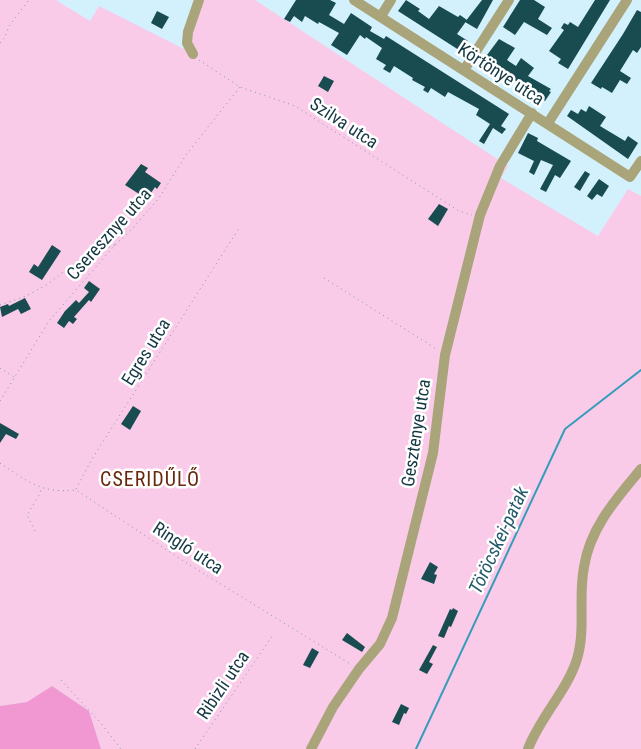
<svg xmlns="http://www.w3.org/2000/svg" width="641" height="749" font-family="'Roboto Condensed',sans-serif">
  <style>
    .green { fill: #facbe8 }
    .forest { fill: #f198d2 }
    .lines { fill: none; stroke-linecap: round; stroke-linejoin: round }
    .stream { stroke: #359cba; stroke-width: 2 }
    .building { fill: #184c50 }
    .path { stroke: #789aa5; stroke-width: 1; stroke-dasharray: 1 4; stroke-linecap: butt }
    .minor { stroke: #a9a47a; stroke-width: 10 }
    .labels { text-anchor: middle; stroke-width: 5; stroke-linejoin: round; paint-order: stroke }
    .street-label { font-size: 18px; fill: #143843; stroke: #fff }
    .water-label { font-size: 19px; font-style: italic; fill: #235a6b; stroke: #fff }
    .quarter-label { font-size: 20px; letter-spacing: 1px; fill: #68280c; stroke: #fff }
  </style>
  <rect width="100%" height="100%" fill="#d2f1fc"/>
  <!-- green -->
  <polygon class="green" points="0,0 56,0 90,21 99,6 186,50 204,0 255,0 508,166 501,178 598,236 628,189 641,196 641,749 101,749 89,711 52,686 27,702 0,706"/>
  <!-- forest -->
  <polygon class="forest" points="52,686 89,711 101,749 0,749 0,706 27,702"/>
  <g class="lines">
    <!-- stream -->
    <polyline class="stream" points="416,749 565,429 641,370"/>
  </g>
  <!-- building -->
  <g class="building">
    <polygon points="296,0 330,0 336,3 329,15 344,24 351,13 372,27 370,31 384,39 386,36 509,114 501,126 506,129 502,134 493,128 484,144 479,141 490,124 476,115 479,109 448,92 445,97 431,88 428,93 423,90 425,87 412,80 413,78 394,66 390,73 383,69 386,65 376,59 382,48 366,37 365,39 360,35 347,55 331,45 339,33 319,22 318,24 305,16 302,22 294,16 290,22 284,19"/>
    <polygon points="406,0 420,9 418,11 429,19 439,6 458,17 460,15 467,20 457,34 468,41 462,52 398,11"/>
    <polygon points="482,0 493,0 477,29 465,22"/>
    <polygon points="520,0 534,0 545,7 538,19 552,28 547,35 524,22 515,35 503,27"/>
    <polygon points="595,0 610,0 568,69 558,63 561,59 549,51 564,30 561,28 564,23 568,25 570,22 578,27"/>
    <polygon points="637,10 641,12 641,47 637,53 633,50 620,71 631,78 627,84 620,80 612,93 602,87 601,89 591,83 623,34"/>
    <polygon points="157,11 169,17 162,29 151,23"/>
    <polygon points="499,39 515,48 507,60 516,66 521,58 534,68 528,76 551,89 549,91 551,92 545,101 484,59"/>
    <polygon points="324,76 334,81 328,92 318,86"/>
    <polygon points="589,106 606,117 600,126 625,141 628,136 638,143 628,159 567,116 571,110 578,114 581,109 586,112"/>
    <polygon points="528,133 538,138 537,141 571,161 560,178 555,175 546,192 540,189 553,165 541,160 534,175 529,172 534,161 518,153"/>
    <polygon points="141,164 148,168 145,172 161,183 157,189 155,187 147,199 125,185"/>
    <polygon points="585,171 590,174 580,191 574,187"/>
    <polygon points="599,179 609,186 602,197 597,194 592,200 587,196"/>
    <polygon points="439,204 448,209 438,226 428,219"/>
    <polygon points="52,245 61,251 42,280 29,272 34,264 38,267"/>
    <polygon points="89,281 100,289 91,302 89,300 74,317 77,319 73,324 69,321 64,328 57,323 65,311 76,300 79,303 89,292 84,288"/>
    <polygon points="25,298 31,309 21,314 18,309 2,317 0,307 8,304 9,306"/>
    <polygon points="133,406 141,411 130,430 121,424"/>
    <polygon points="0,423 19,434 16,439 6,434 0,443"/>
    <polygon points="430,562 438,567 434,574 437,575 434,584 421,579"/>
    <polygon points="453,608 458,611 451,627 449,626 444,638 438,636 450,609 452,610"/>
    <polygon points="347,633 365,647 362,652 342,640"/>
    <polygon points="433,645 437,647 429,662 433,664 427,674 419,670"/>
    <polygon points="312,648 319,652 310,668 303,665"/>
    <polygon points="401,704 409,708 406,714 404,713 399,725 392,722"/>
  </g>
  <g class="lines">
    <!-- path -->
    <g class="path">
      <polyline points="0,43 5,37 9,26 29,0"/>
      <polyline points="199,60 240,87 295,106 459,211 472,215"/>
      <polyline points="324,278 438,350"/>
      <polyline points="0,305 26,296 48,284 85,255 115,245"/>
      <polyline points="0,368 14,377"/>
      <polyline points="0,401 49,321 115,245 132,229 159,198 186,155 240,87"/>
      <path d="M0,463C27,481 41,494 76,490L185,562L352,665"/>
      <polyline points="76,489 92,459 239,228"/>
      <polyline points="35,531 27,515 40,494 41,488"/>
      <polyline points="61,680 100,722 121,749"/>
      <polyline points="195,749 273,635"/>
    </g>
    <!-- minor -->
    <g class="minor">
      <polyline points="354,0 630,177 641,161"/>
      <polyline points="381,16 391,0"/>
      <polyline points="193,54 187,43 188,32 199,0"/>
      <polyline points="464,70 509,0"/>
      <polyline points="548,123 627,0"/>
      <polyline points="311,749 333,707 359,669 380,644 392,618 433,453 445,355 480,215 500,166 532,113"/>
      <path d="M528,749C540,717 567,691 577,659C586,629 578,597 584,567C590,528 616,499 641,469"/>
    </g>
  </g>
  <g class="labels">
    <!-- street labels -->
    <g class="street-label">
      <text transform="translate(501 74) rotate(33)" y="6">Körtönye utca</text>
      <text transform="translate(344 123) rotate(33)" y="6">Szilva utca</text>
      <text transform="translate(109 234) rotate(-48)" y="6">Cseresznye utca</text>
      <text transform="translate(146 352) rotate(-58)" y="6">Egres utca</text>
      <text transform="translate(416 433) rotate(-81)" y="6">Gesztenye utca</text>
      <text transform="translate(188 548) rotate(33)" y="6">Ringló utca</text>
      <text transform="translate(223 685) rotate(-56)" y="6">Ribizli utca</text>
    </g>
    <!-- water labels -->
    <g class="water-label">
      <text transform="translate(498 540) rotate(-65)" y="7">Töröcskei-patak</text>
    </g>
    <!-- quarter labels -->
    <g class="quarter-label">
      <text x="150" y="486">CSERIDŰLŐ</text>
    </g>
  </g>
</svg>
